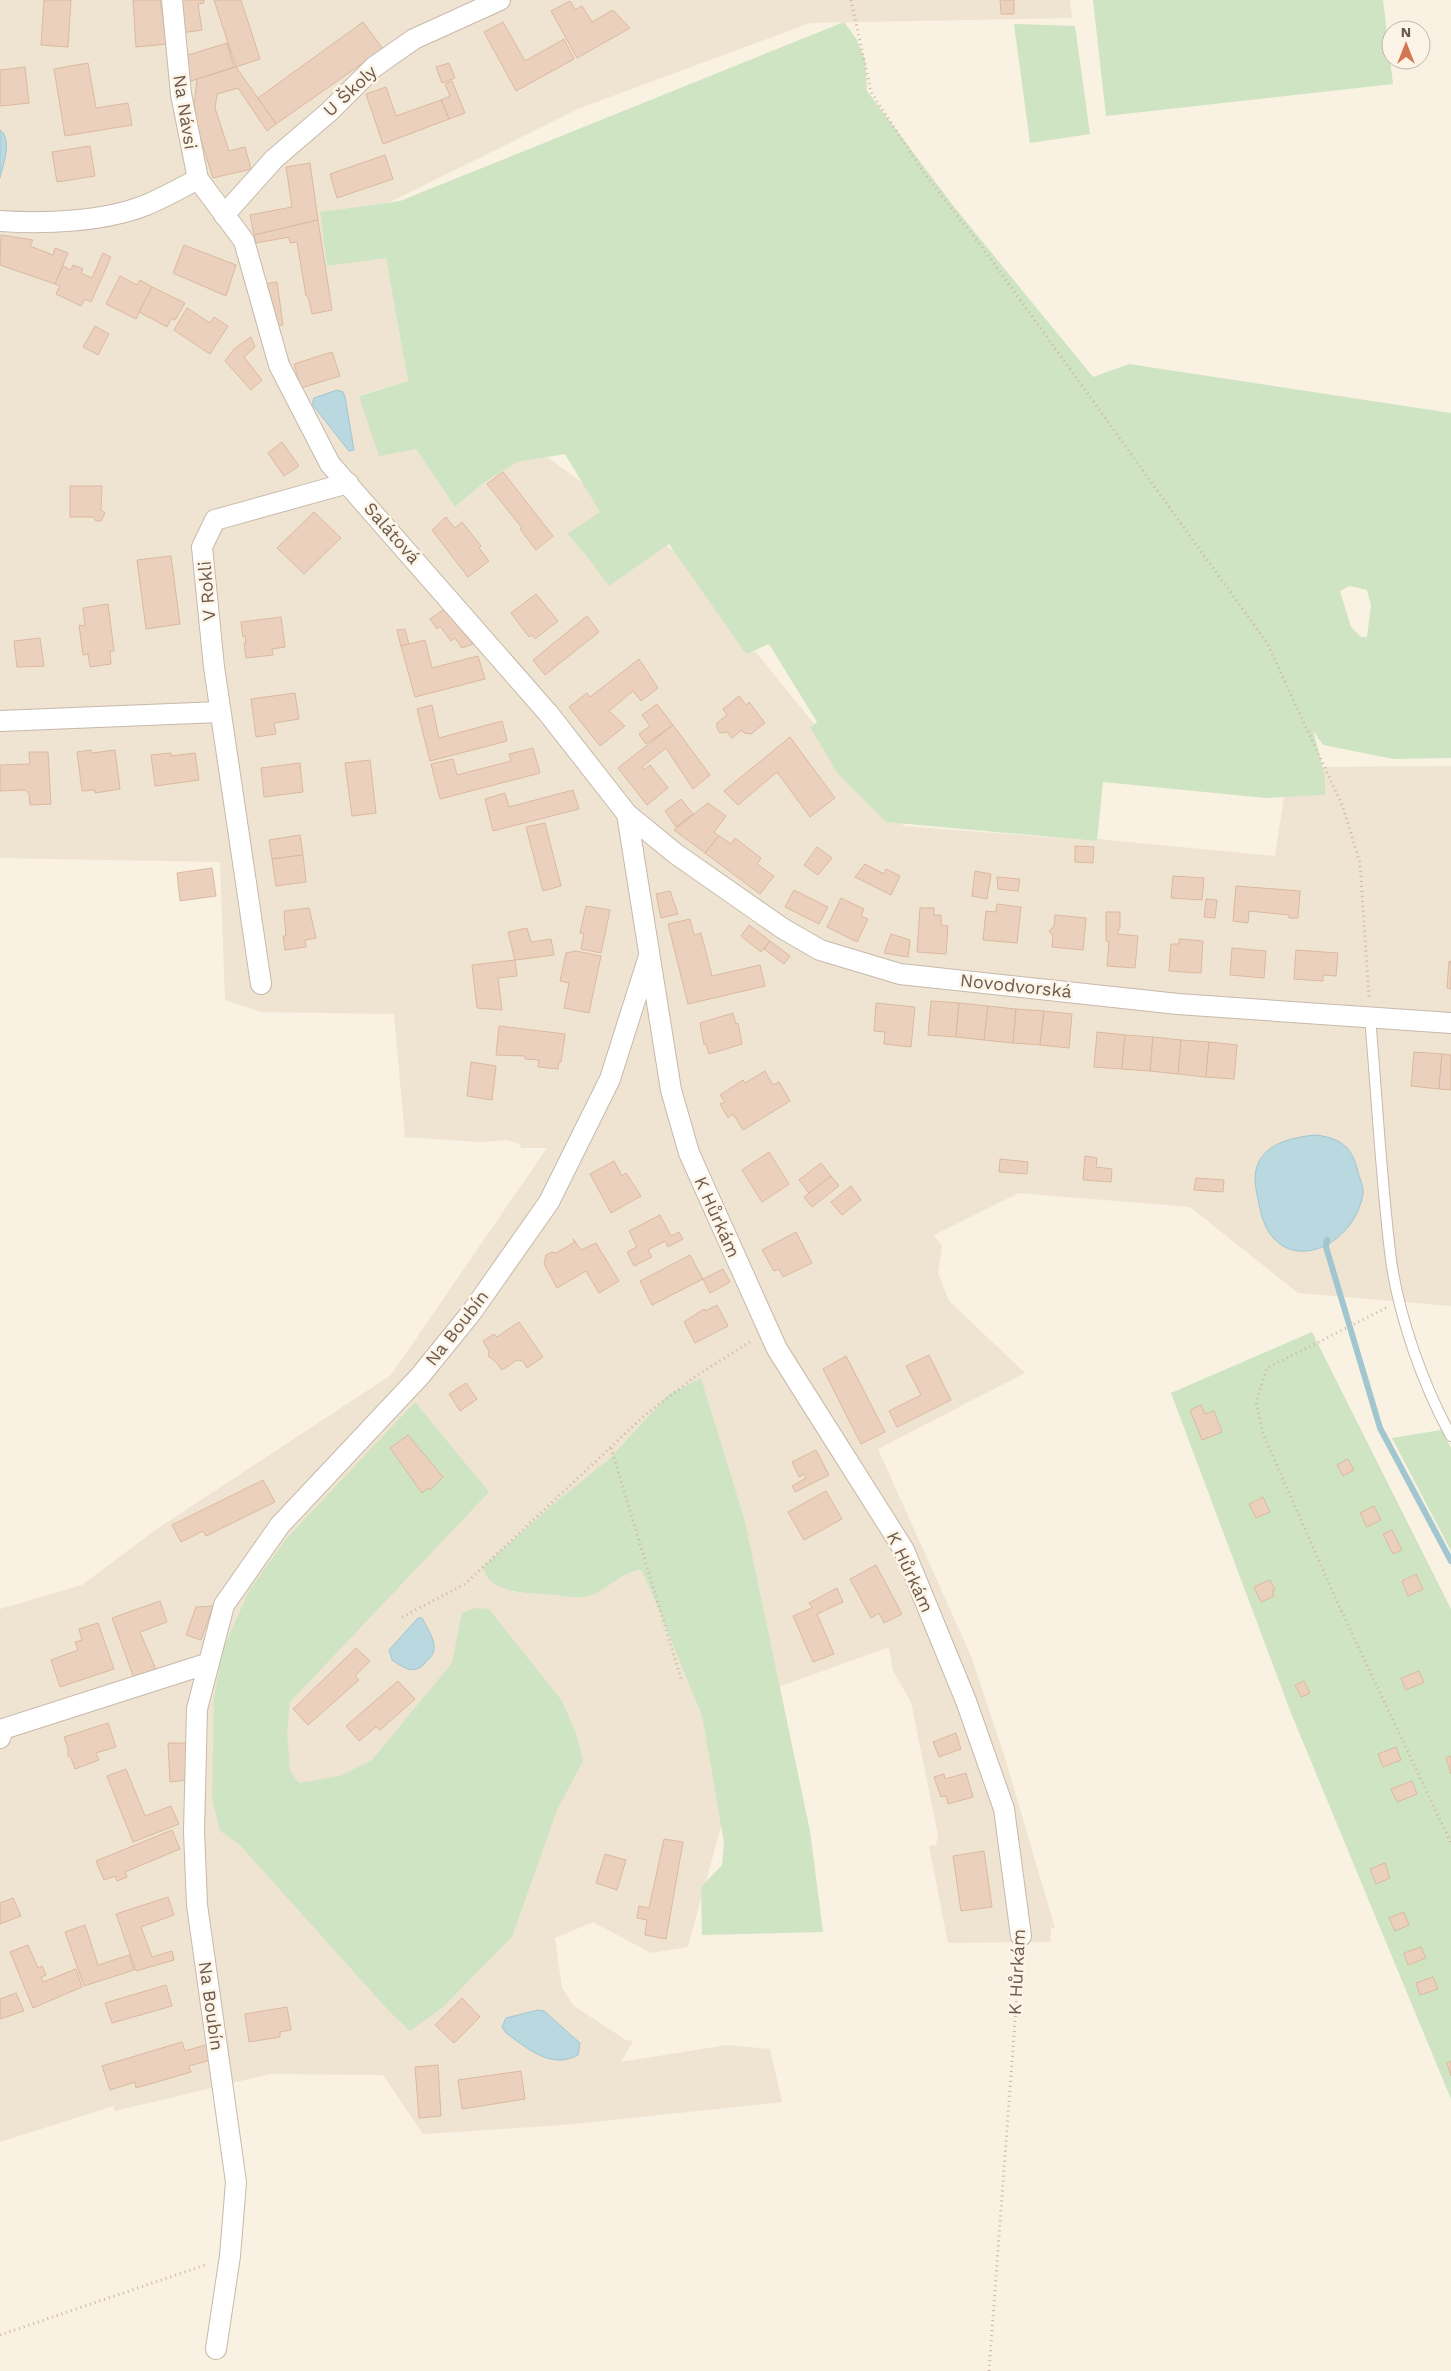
<svg xmlns="http://www.w3.org/2000/svg" width="1451" height="2371" font-family="'Work Sans',sans-serif">
  <style>
    .residential { fill: #efe3d1 }
    .green { fill: #cfe4c3; fill-rule: evenodd }
    .water { fill: #b9d8df; stroke: #a1c6d0 }
    .lines { fill: none; stroke-linecap: round; stroke-linejoin: round }
    .stream { stroke: #a1c6d0; stroke-width: 6 }
    .building { fill: #ebd1bd; stroke: #dbb99f }
    .service-casing { stroke: #c7b9ab; stroke-width: 12 }
    .minor-casing { stroke: #c7b9ab; stroke-width: 22 }
    .path { stroke: #cfb5a1; stroke-width: 3; stroke-dasharray: 1 4; stroke-linecap: butt }
    .service { stroke: #fff; stroke-width: 10 }
    .minor { stroke: #fff; stroke-width: 20 }
    .labels { text-anchor: middle; stroke-width: 5; stroke-linejoin: round; paint-order: stroke }
    .street-label { font-size: 18px; fill: #6d594c; stroke: #fcf5e7 }
  </style>
  <rect width="100%" height="100%" fill="#f9f1e2"/>
  <!-- residential -->
  <polygon class="residential" points="0,0 1070,0 1072,18 810,23 580,108 390,202 320,212 327,266 386,257 408,381 360,395 416,449 455,507 482,484 517,462 547,457 584,484 601,513 567,535 584,553 609,586 666,546 675,552 746,654 754,650 814,724 810,727 886,822 901,823 904,826 1097,841 1097,839 1275,856 1284,797 1325,795 1325,777 1323,767 1451,766 1451,1306 1298,1293 1190,1207 1019,1193 934,1235 942,1246 938,1273 949,1301 1025,1373 878,1449 971,1656 1005,1758 1055,1928 1051,1928 1050,1942 948,1943 929,1846 936,1845 938,1835 911,1702 893,1671 889,1647 781,1686 780,1689 745,1521 701,1379 668,1395 608,1460 483,1571 491,1581 514,1592 574,1597 588,1596 627,1574 641,1570 648,1584 702,1716 721,1826 706,1882 701,1887 701,1898 688,1947 651,1953 593,1922 555,1938 562,1988 574,2006 626,2040 633,2041 621,2062 727,2045 770,2049 782,2102 564,2125 423,2134 383,2075 270,2074 115,2111 113,2106 0,2142 0,1609 82,1585 154,1531 391,1375 547,1148 521,1148 520,1144 506,1140 481,1142 405,1137 394,1014 261,1012 225,1000 220,862 0,858"/>
  <!-- green -->
  <g class="green">
    <polygon points="1093,0 1383,0 1393,84 1106,116"/>
    <path d="M844,22L857,40L865,60L867,91L955,208L1093,377L1129,364L1451,413V758L1393,759L1323,745L1313,730L1325,777V795L1266,798L1103,782L1097,841L886,822L838,774L810,727L817,722L769,644L746,654L669,544L609,586L584,553L567,534L600,512L565,454L517,462L482,484L455,507L416,449L379,456L359,396L408,381L386,258L327,266L320,212L400,201ZM1350,586L1367,590L1371,605L1367,637H1361L1351,627L1340,591Z"/>
    <polygon points="1014,24 1075,26 1090,134 1030,143"/>
    <polygon points="1312,1332 1451,1609 1451,2099 1291,1713 1171,1393"/>
    <path d="M701,1378L745,1521L810,1831L823,1932L702,1935L701,1887L722,1865L724,1842L721,1826L702,1716L648,1584L641,1570C621,1572 607,1590 589,1596C578,1599 564,1596 554,1595C532,1593 488,1595 483,1567L551,1506L608,1460L668,1395Z"/>
    <polygon points="415,1402 489,1492 290,1702 287,1731 290,1771 299,1783 340,1776 372,1760 452,1663 462,1613 475,1608 489,1609 562,1701 576,1733 583,1761 557,1810 512,1937 443,2007 410,2031 389,2011 239,1844 220,1831 212,1799 214,1699 222,1651 250,1589 287,1538"/>
    <polygon points="1441,1430 1451,1448 1451,1551 1392,1438"/>
  </g>
  <!-- water -->
  <g class="water">
    <path d="M0,130C13,140 3,164 0,178Z"/>
    <polygon points="337,390 343,392 345,397 354,450 349,451 312,404 314,398"/>
    <path d="M1317,1135C1342,1139 1352,1147 1358,1172C1360,1179 1364,1188 1363,1194C1353,1252 1275,1280 1260,1209C1258,1199 1255,1188 1255,1178C1256,1145 1290,1137 1317,1135Z"/>
    <path d="M418,1618H422C426,1626 435,1639 434,1648C434,1654 430,1658 426,1662C415,1676 404,1668 392,1660L389,1650Z"/>
    <path d="M538,2010L544,2011L580,2043L578,2055C551,2070 527,2048 506,2033L502,2027L506,2018Z"/>
  </g>
  <g class="lines">
    <!-- stream -->
    <polyline class="stream" points="1327,1240 1326,1247 1380,1428 1451,1561"/>
  </g>
  <!-- building -->
  <g class="building">
    <polygon points="44,0 71,0 68,47 41,45"/>
    <polygon points="133,0 160,0 167,44 136,47"/>
    <polygon points="178,0 204,0 204,3 198,4 202,30 181,33"/>
    <polygon points="214,0 241,0 260,59 236,67"/>
    <polygon points="1000,0 1014,0 1014,14 1001,14"/>
    <polygon points="570,1 575,10 582,6 592,22 613,10 630,28 577,58 551,11"/>
    <polygon points="363,22 383,49 276,124 258,98"/>
    <polygon points="503,22 525,61 564,39 574,59 516,91 484,32"/>
    <polygon points="227,43 234,67 185,83 182,57"/>
    <polygon points="88,63 96,108 128,103 132,125 65,136 54,69"/>
    <polygon points="449,63 455,78 442,83 436,67"/>
    <polygon points="25,67 29,103 0,106 0,70"/>
    <polygon points="236,67 276,124 267,131 238,88 217,94 215,108 229,151 245,147 251,169 213,178 193,115 197,79"/>
    <polygon points="452,81 465,113 449,119 441,100 450,96 445,84"/>
    <polygon points="386,87 396,116 441,100 449,119 383,144 366,94"/>
    <polygon points="90,146 95,176 57,182 52,152"/>
    <polygon points="385,155 393,179 337,198 330,174"/>
    <polygon points="310,163 318,220 254,235 250,215 292,207 286,167"/>
    <polygon points="318,220 332,310 312,314 308,296 306,296 297,242 290,243 289,237 256,243 254,235"/>
    <polygon points="1,235 33,240 30,246 53,255 55,248 68,253 55,284 0,265"/>
    <polygon points="184,245 236,265 226,296 173,273"/>
    <polygon points="103,253 111,257 91,302 85,299 81,306 56,294 60,286 55,284 63,266 71,270 73,265 83,269 81,273 92,278"/>
    <polygon points="120,276 137,285 140,280 152,287 136,319 106,304"/>
    <polygon points="277,282 283,325 269,328 263,284"/>
    <polygon points="152,287 185,303 175,320 171,318 167,327 139,312"/>
    <polygon points="187,308 210,323 214,317 228,326 210,354 174,330"/>
    <polygon points="95,326 109,334 98,355 83,347"/>
    <polygon points="251,337 255,347 244,357 262,380 251,390 225,361 234,349"/>
    <polygon points="332,352 340,376 301,388 294,364"/>
    <polygon points="282,442 299,466 284,476 268,453"/>
    <polygon points="503,472 553,536 536,550 520,529 522,528 487,484"/>
    <polygon points="70,486 102,486 101,510 105,513 101,521 96,521 93,517 70,517"/>
    <polygon points="314,512 341,538 304,574 277,548"/>
    <polygon points="446,517 455,528 462,522 481,546 479,548 489,561 468,577 432,530"/>
    <polygon points="171,556 180,624 146,629 137,560"/>
    <polygon points="536,594 558,621 535,639 532,635 529,637 511,613"/>
    <polygon points="108,604 114,651 110,651 111,664 90,667 88,654 83,655 79,625 85,626 83,608"/>
    <polygon points="444,609 473,644 462,648 455,638 451,641 440,626 437,629 430,619"/>
    <polygon points="587,616 599,632 545,675 533,660"/>
    <polygon points="281,617 285,647 272,649 273,655 246,658 244,643 246,643 245,636 243,637 241,622"/>
    <polygon points="405,629 409,644 401,646 397,630"/>
    <polygon points="40,638 44,666 17,667 14,641"/>
    <polygon points="425,640 432,668 478,656 485,679 415,697 401,646"/>
    <polygon points="639,659 658,688 641,701 633,691 609,711 625,726 600,746 569,707 587,693 590,697"/>
    <polygon points="295,693 299,719 274,723 276,734 256,737 251,699"/>
    <polygon points="739,696 746,705 749,702 765,723 751,734 744,733 742,730 732,738 727,732 720,733 717,728 717,723 727,715 723,709"/>
    <polygon points="657,704 673,725 646,744 639,734 650,726 642,715"/>
    <polygon points="432,705 439,738 502,721 507,741 430,761 417,709"/>
    <polygon points="673,725 710,775 693,789 666,748 642,767 644,770 650,765 668,788 647,805 618,768"/>
    <polygon points="790,737 835,798 810,817 777,772 738,805 724,791"/>
    <polygon points="533,748 540,773 440,799 431,764 453,759 457,775 511,761 509,754"/>
    <polygon points="91,750 92,753 115,750 120,789 95,793 95,790 82,791 77,752"/>
    <polygon points="29,752 48,752 51,804 30,805 29,794 25,790 0,791 0,765 30,764"/>
    <polygon points="171,753 171,756 195,753 199,780 155,786 151,755"/>
    <polygon points="370,760 376,813 352,816 345,763"/>
    <polygon points="300,763 303,792 264,797 261,768"/>
    <polygon points="573,790 579,809 493,831 485,799 505,793 509,807"/>
    <polygon points="681,799 693,814 676,827 665,811"/>
    <polygon points="708,803 726,816 714,832 719,836 705,853 674,830"/>
    <polygon points="545,823 561,886 543,891 526,827"/>
    <polygon points="300,835 303,855 272,859 269,840"/>
    <polygon points="719,836 731,844 735,838 761,858 757,864 774,876 760,894 705,853"/>
    <polygon points="1075,846 1094,847 1093,863 1075,862"/>
    <polygon points="817,847 832,858 818,875 804,865"/>
    <polygon points="303,855 306,882 276,886 272,859"/>
    <polygon points="865,864 884,874 886,869 900,876 891,895 855,877"/>
    <polygon points="212,868 216,896 180,901 177,873"/>
    <polygon points="975,871 991,874 987,899 972,896"/>
    <polygon points="1173,876 1204,878 1202,900 1171,898"/>
    <polygon points="997,877 1020,879 1018,891 998,889"/>
    <polygon points="1236,886 1300,891 1298,918 1289,918 1289,915 1249,911 1248,923 1233,921"/>
    <polygon points="794,890 828,907 819,924 785,907"/>
    <polygon points="670,891 678,914 661,918 656,894"/>
    <polygon points="841,898 864,909 861,916 868,919 857,942 827,927"/>
    <polygon points="1206,899 1217,900 1215,918 1204,917"/>
    <polygon points="997,904 1021,907 1017,943 983,940 986,911 996,912"/>
    <polygon points="586,906 610,910 601,953 581,949 584,934 580,933"/>
    <polygon points="309,908 316,938 305,940 306,947 285,950 283,936 286,936 284,911"/>
    <polygon points="920,908 934,908 934,915 941,915 941,925 948,926 946,954 917,952"/>
    <polygon points="1106,912 1120,912 1120,927 1117,934 1138,936 1135,968 1107,966 1109,942 1106,941"/>
    <polygon points="1055,915 1086,918 1083,950 1052,947 1053,936 1049,931 1054,926"/>
    <polygon points="690,919 694,935 701,933 712,976 760,965 765,986 688,1004 668,924"/>
    <polygon points="749,925 770,941 761,952 741,936"/>
    <polygon points="527,928 531,942 551,939 554,955 515,960 508,932"/>
    <polygon points="891,934 910,940 908,957 884,953"/>
    <polygon points="1179,939 1203,941 1201,973 1169,971 1171,944 1179,944"/>
    <polygon points="770,941 790,956 784,964 764,949"/>
    <polygon points="1232,948 1266,951 1264,978 1230,975"/>
    <polygon points="1296,950 1338,953 1336,976 1323,975 1323,981 1294,979"/>
    <polygon points="576,951 601,956 589,1013 564,1008 569,983 560,981 566,953"/>
    <polygon points="515,960 517,976 498,978 502,1010 477,1008 472,965"/>
    <polygon points="1449,961 1451,962 1451,989 1447,988"/>
    <polygon points="931,1001 959,1003 956,1037 928,1035"/>
    <polygon points="876,1003 915,1007 911,1047 884,1044 885,1032 874,1031"/>
    <polygon points="959,1003 988,1006 984,1040 956,1037"/>
    <polygon points="988,1006 1016,1009 1013,1043 984,1040"/>
    <polygon points="1016,1009 1044,1011 1040,1045 1013,1043"/>
    <polygon points="1044,1011 1072,1014 1069,1048 1040,1045"/>
    <polygon points="733,1013 736,1024 738,1023 742,1044 709,1054 706,1044 704,1044 700,1023"/>
    <polygon points="499,1026 565,1034 561,1062 559,1062 558,1069 538,1067 539,1060 525,1059 525,1056 496,1055"/>
    <polygon points="1097,1032 1125,1035 1122,1069 1094,1067"/>
    <polygon points="1125,1035 1153,1037 1150,1071 1122,1069"/>
    <polygon points="1153,1037 1181,1040 1178,1074 1150,1071"/>
    <polygon points="1181,1040 1209,1042 1206,1077 1178,1074"/>
    <polygon points="1209,1042 1237,1045 1234,1079 1206,1077"/>
    <polygon points="1414,1052 1442,1054 1439,1089 1411,1086"/>
    <polygon points="1442,1054 1451,1055 1451,1090 1439,1089"/>
    <polygon points="471,1062 496,1066 492,1100 467,1096"/>
    <polygon points="765,1071 773,1085 779,1082 790,1101 743,1130 733,1114 728,1118 720,1104 725,1102 720,1095 743,1080 745,1083"/>
    <polygon points="769,1152 789,1184 762,1202 742,1170"/>
    <polygon points="1085,1156 1097,1158 1096,1167 1112,1169 1111,1182 1083,1180"/>
    <polygon points="1000,1159 1028,1162 1027,1174 999,1172"/>
    <polygon points="614,1161 622,1176 626,1173 641,1196 611,1213 590,1174"/>
    <polygon points="821,1163 831,1176 809,1193 799,1180"/>
    <polygon points="831,1176 839,1186 812,1207 804,1197"/>
    <polygon points="1196,1178 1224,1180 1223,1192 1194,1190"/>
    <polygon points="851,1186 861,1200 842,1215 831,1202"/>
    <polygon points="660,1215 671,1236 679,1232 683,1239 668,1247 665,1241 648,1250 652,1257 634,1266 627,1252 637,1247 629,1231"/>
    <polygon points="796,1232 812,1263 783,1277 779,1269 774,1271 762,1250"/>
    <polygon points="573,1239 581,1250 596,1243 619,1281 599,1293 586,1271 557,1288 544,1264 546,1255 552,1252 556,1253 575,1242"/>
    <polygon points="690,1255 703,1279 652,1305 640,1281"/>
    <polygon points="723,1269 730,1282 710,1293 703,1279"/>
    <polygon points="717,1305 728,1326 695,1343 684,1322 704,1309 705,1311"/>
    <polygon points="519,1322 543,1357 527,1368 523,1361 517,1360 502,1370 495,1361 488,1356 489,1351 483,1341 494,1334 497,1337"/>
    <polygon points="929,1355 951,1400 897,1427 889,1411 921,1395 906,1366"/>
    <polygon points="846,1356 885,1432 861,1444 823,1369"/>
    <polygon points="466,1383 477,1399 460,1411 449,1394"/>
    <polygon points="1201,1405 1205,1414 1214,1411 1222,1432 1202,1440 1190,1410"/>
    <polygon points="408,1435 443,1477 430,1490 428,1488 422,1493 390,1448"/>
    <polygon points="816,1450 829,1475 795,1492 792,1486 806,1478 804,1474 799,1477 792,1462"/>
    <polygon points="1348,1459 1354,1470 1343,1476 1337,1465"/>
    <polygon points="263,1480 275,1502 206,1536 203,1531 181,1542 172,1525"/>
    <polygon points="826,1491 842,1519 804,1540 788,1512"/>
    <polygon points="1263,1497 1270,1512 1256,1518 1249,1504"/>
    <polygon points="1374,1506 1381,1520 1367,1527 1360,1513"/>
    <polygon points="1392,1530 1402,1550 1393,1554 1383,1534"/>
    <polygon points="876,1565 902,1614 884,1623 879,1613 871,1618 850,1579"/>
    <polygon points="1416,1574 1423,1589 1408,1596 1402,1581"/>
    <polygon points="1270,1580 1275,1590 1272,1591 1274,1596 1261,1602 1254,1587"/>
    <polygon points="837,1588 843,1602 817,1614 834,1654 813,1662 793,1616 812,1608 809,1603"/>
    <polygon points="160,1601 167,1622 140,1632 157,1672 135,1681 112,1618"/>
    <polygon points="213,1606 201,1640 186,1635 196,1607"/>
    <polygon points="98,1623 114,1669 60,1687 51,1660 78,1650 75,1642 82,1640 79,1629"/>
    <polygon points="356,1648 370,1661 355,1676 359,1680 308,1725 293,1709"/>
    <polygon points="1419,1671 1424,1682 1406,1690 1401,1678"/>
    <polygon points="398,1681 415,1699 380,1730 376,1727 359,1741 346,1726"/>
    <polygon points="1304,1681 1310,1693 1301,1697 1295,1685"/>
    <polygon points="108,1723 116,1747 96,1753 99,1760 75,1769 71,1758 68,1756 68,1748 64,1737"/>
    <polygon points="956,1733 961,1749 939,1757 933,1742"/>
    <polygon points="168,1743 186,1743 188,1780 170,1782"/>
    <polygon points="1396,1747 1401,1760 1383,1767 1378,1754"/>
    <polygon points="1451,1756 1451,1774 1446,1758"/>
    <polygon points="126,1769 145,1816 171,1806 179,1824 133,1842 107,1776"/>
    <polygon points="966,1773 973,1797 948,1804 946,1796 941,1797 934,1777 944,1774 945,1779"/>
    <polygon points="1412,1781 1417,1794 1397,1802 1391,1789"/>
    <polygon points="172,1830 180,1849 125,1872 127,1877 117,1881 115,1876 104,1880 96,1861"/>
    <polygon points="664,1839 683,1842 666,1939 645,1935 647,1920 637,1918 639,1906 649,1908"/>
    <polygon points="984,1851 992,1907 961,1911 953,1856"/>
    <polygon points="605,1854 626,1860 617,1890 596,1883"/>
    <polygon points="1385,1863 1390,1878 1376,1884 1370,1869"/>
    <polygon points="168,1897 174,1915 141,1927 152,1957 172,1951 174,1960 136,1971 116,1914"/>
    <polygon points="13,1898 21,1916 0,1924 0,1903"/>
    <polygon points="1404,1912 1409,1925 1395,1931 1389,1918"/>
    <polygon points="85,1925 98,1965 129,1955 134,1970 84,1986 65,1932"/>
    <polygon points="28,1945 38,1968 42,1966 46,1975 41,1977 43,1982 76,1969 82,1987 33,2008 10,1952"/>
    <polygon points="1421,1947 1426,1958 1408,1965 1404,1953"/>
    <polygon points="1433,1977 1438,1989 1420,1995 1416,1983"/>
    <polygon points="166,1985 172,2006 112,2023 105,2003"/>
    <polygon points="16,1993 24,2011 0,2019 0,1999"/>
    <polygon points="462,1998 480,2017 454,2043 435,2025"/>
    <polygon points="287,2007 291,2030 280,2032 280,2037 249,2042 245,2014"/>
    <polygon points="182,2042 185,2051 209,2044 211,2060 189,2066 191,2072 136,2088 135,2082 110,2090 102,2066"/>
    <polygon points="1451,2061 1451,2076 1447,2063"/>
    <polygon points="438,2065 441,2116 419,2118 415,2067"/>
    <polygon points="521,2071 525,2099 462,2109 458,2080"/>
  </g>
  <g class="lines">
    <!-- service casing -->
    <g class="service-casing">
      <path id="service" d="M1370,1017C1377,1097 1381,1179 1391,1260C1399,1317 1423,1385 1451,1436"/>
    </g>
    <!-- minor casing -->
    <g class="minor-casing">
      <g id="minor">
        <polyline points="172,0 181,94 198,179 244,241 279,365 330,464 548,713 627,814 676,854 782,928 820,950 900,974 1178,1004 1451,1023"/>
        <polyline points="224,215 274,159 330,111 374,67 414,39 500,0"/>
        <path d="M0,221C44,224 104,222 146,205C163,198 181,188 198,179"/>
        <polyline points="0,721 220,712"/>
        <polyline points="627,814 671,1090 689,1153 777,1349 904,1550 966,1701 1004,1809 1021,1936"/>
        <polyline points="261,984 214,667 202,547 215,520 348,483"/>
        <polyline points="0,1738 3,1729 209,1663"/>
        <polyline points="216,2349 230,2256 236,2182 197,1905 194,1831 197,1709 224,1605 280,1525 420,1376 471,1313 549,1202 610,1079 649,956"/>
      </g>
    </g>
    <!-- path -->
    <g class="path">
      <polyline points="851,0 871,92 924,173 985,251 1267,643 1343,807 1360,863 1369,997"/>
      <polyline points="1386,1308 1267,1368 1256,1402 1263,1434 1338,1604 1451,1843"/>
      <polyline points="611,1448 681,1679"/>
      <polyline points="402,1617 465,1584 646,1414 696,1376 753,1340"/>
      <polyline points="0,2335 208,2264"/>
      <polyline points="989,2371 1020,1954"/>
    </g>
    <!-- service -->
    <use href="#service" class="service"/>
    <!-- minor -->
    <use href="#minor" class="minor"/>
  </g>
  <g class="labels">
    <!-- street labels -->
    <g class="street-label">
      <text transform="translate(350 91) rotate(-43)" y="6">U Školy</text>
      <text transform="translate(185 112) rotate(81)" y="6">Na Návsi</text>
      <text transform="translate(392 533) rotate(49)" y="6">Salátová</text>
      <text transform="translate(207 591) rotate(-95)" y="6">V Rokli</text>
      <text transform="translate(1016 986) rotate(6)" y="6">Novodvorská</text>
      <text transform="translate(717 1217) rotate(66)" y="6">K Hůrkám</text>
      <text transform="translate(457 1328) rotate(-52)" y="6">Na Boubín</text>
      <text transform="translate(910 1572) rotate(65)" y="6">K Hůrkám</text>
      <text transform="translate(1017 1972) rotate(-87)" y="6">K Hůrkám</text>
      <text transform="translate(211 2006) rotate(82)" y="6">Na Boubín</text>
    </g>
  </g>
  <!-- north arrow -->
  <g transform="translate(1406 45)"><circle r="24" fill="#fcf5e7" stroke="#c3b7a9"/>
  <path d="M0-4L9 19L0 12L-9 19Z" fill="#d47755"/>
  <text y="-8" font-size="14" font-weight="bold" text-anchor="middle" fill="#6d594c">N</text>
  </g>
</svg>
